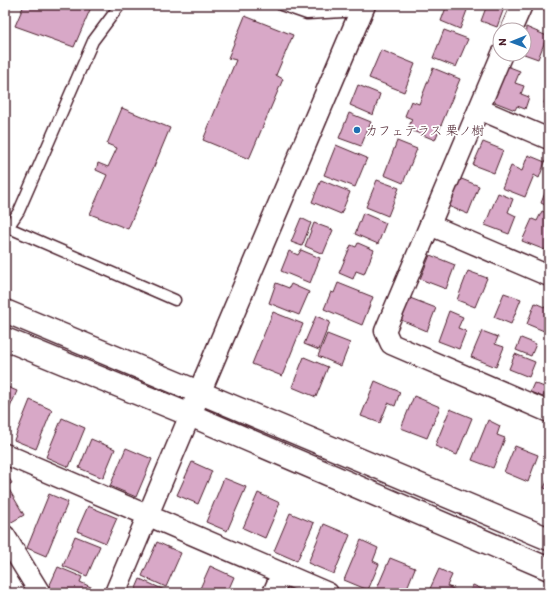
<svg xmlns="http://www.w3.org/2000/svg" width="554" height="598" font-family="Itim,'Klee One',sans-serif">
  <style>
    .building { fill: #d8a8c7; stroke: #4a1f2b }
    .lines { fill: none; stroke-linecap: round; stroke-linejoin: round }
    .service-casing { stroke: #4a1f2b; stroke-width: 13 }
    .minor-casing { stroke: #4a1f2b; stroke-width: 23 }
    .tertiary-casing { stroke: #4a1f2b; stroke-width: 25 }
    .service { stroke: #fff; stroke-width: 10 }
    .minor { stroke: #fff; stroke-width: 20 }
    .tertiary { stroke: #fff; stroke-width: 22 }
    .poi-dot { fill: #1f6fb2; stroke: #fff; stroke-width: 1.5 }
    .labels { text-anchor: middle; stroke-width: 3.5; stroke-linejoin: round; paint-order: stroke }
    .poi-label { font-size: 13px; fill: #4a1f2b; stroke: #fff; text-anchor: start }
  </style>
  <rect width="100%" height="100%" fill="#fff"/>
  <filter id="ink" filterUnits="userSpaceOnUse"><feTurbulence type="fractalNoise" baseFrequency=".025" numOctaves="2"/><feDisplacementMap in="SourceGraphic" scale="8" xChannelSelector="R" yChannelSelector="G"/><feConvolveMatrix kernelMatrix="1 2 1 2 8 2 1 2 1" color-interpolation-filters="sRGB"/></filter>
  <g filter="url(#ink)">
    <!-- building -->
    <g class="building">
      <polygon points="24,5 92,5 74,47 15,26"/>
      <polygon points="447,5 469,5 460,29 441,21"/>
      <polygon points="487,5 497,5 504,8 497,27 481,21"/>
      <polygon points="245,16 293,35 276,75 283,79 249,159 203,140 236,60 228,58"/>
      <polygon points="526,27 547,36 538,59 524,54"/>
      <polygon points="444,30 468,39 456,67 433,58"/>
      <polygon points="381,50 415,64 404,92 369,78"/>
      <polygon points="507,66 520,71 515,83 524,86 521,94 529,97 525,109 517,106 515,110 492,101"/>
      <polygon points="433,68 460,79 435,140 408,129 412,119 405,116 411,101 419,104"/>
      <polygon points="358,85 380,94 373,115 350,105"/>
      <polygon points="549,90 549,105 544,103"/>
      <polygon points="122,108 170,128 128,229 90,214 107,175 96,170 98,163 108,167 117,148 107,144"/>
      <polygon points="349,113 371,122 361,146 339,138"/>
      <polygon points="397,141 417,149 403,183 384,175"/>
      <polygon points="483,142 503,150 494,173 473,165"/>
      <polygon points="336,145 367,158 355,187 324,175"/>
      <polygon points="528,155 545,162 539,178 534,175 525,197 502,188 511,166 522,171"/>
      <polygon points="459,178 479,186 468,214 448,206"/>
      <polygon points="321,180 350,192 341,214 312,202"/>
      <polygon points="377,180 399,188 388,216 366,207"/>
      <polygon points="549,183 549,207 541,203"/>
      <polygon points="498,193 513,199 508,212 516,216 509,234 485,225"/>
      <polygon points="542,211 549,214 549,240 545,250 522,241 532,219 537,221"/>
      <polygon points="363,213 386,223 378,244 355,234"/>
      <polygon points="301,218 311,223 302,246 291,242"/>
      <polygon points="314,223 333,230 323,254 305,246"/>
      <polygon points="358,243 374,250 364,274 356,271 353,279 339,273 351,245 356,247"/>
      <polygon points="301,250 320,258 310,283 281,271 289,251 298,255"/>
      <polygon points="430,255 455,265 446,289 420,279"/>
      <polygon points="468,271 487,278 475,307 457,300"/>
      <polygon points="276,283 289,288 291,284 309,292 299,315 269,303"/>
      <polygon points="338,283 373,297 362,325 324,309 331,292 334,293"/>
      <polygon points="504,293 521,299 511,324 494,317"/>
      <polygon points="410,298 436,308 427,331 401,320"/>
      <polygon points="535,303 549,309 549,333 527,324"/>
      <polygon points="449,311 463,317 458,328 466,331 459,349 438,341"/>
      <polygon points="273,312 303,324 282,376 252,364"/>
      <polygon points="316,316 330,322 319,350 304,344"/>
      <polygon points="482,331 498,337 495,344 504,347 496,367 471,357"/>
      <polygon points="327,334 350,343 341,366 318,356"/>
      <polygon points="521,338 536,344 531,356 516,350"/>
      <polygon points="515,354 535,362 529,377 509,369"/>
      <polygon points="304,357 328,367 316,397 292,387"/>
      <polygon points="375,381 400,392 395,406 388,403 380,423 361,416"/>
      <polygon points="534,383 547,388 543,397 530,392"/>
      <polygon points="5,386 17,391 5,419"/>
      <polygon points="414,396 440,407 427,438 401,428"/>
      <polygon points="30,400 52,410 36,449 14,440"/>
      <polygon points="450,409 472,418 457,455 435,446"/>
      <polygon points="62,418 85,428 69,467 46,457"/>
      <polygon points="488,420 500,426 497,435 505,438 493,468 472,460"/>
      <polygon points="91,439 115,449 103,478 79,468"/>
      <polygon points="515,446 538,455 528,482 504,472"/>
      <polygon points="126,448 152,459 136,497 110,486"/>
      <polygon points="192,462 212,471 198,504 177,495"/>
      <polygon points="5,472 12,483 7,486 24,515 8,524 5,519"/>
      <polygon points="549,477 549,490 544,488"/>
      <polygon points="224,478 246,487 227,531 206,522"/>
      <polygon points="258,493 280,503 265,538 243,528"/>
      <polygon points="49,494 68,502 46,556 27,548"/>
      <polygon points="88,506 117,518 106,543 77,531"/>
      <polygon points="290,513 314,523 297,561 274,551"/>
      <polygon points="324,524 350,535 334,574 308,563"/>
      <polygon points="75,536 100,546 87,576 63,566"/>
      <polygon points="361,540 378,548 373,561 379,564 368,590 344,580"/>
      <polygon points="157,542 181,553 166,587 142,576"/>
      <polygon points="390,558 415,568 405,593 375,593"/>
      <polygon points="210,566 234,577 227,593 198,593"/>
      <polygon points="58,567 82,577 80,582 104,593 57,593 48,589"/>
      <polygon points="439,569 452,575 447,586 459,592 459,593 428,593"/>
      <polygon points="140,579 171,593 134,593"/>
      <polygon points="473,585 491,593 469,593"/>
    </g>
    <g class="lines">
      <!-- service casing -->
      <g class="service-casing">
        <g id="service">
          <polyline points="281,5 307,14 362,11"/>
          <polyline points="5,223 7,227 175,300"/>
          <polyline points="5,232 19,211 93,41 120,5"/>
        </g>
      </g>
      <!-- minor casing -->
      <g class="minor-casing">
        <g id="minor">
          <polyline points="511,30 522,5"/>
          <polyline points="502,54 385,331 391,344 549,412"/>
          <polyline points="479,109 549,139"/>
          <polyline points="430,225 549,276"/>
          <polyline points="5,454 328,593"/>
          <polyline points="5,536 40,593"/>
          <polyline points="115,593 190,415"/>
          <polyline points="273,593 282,573"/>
        </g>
      </g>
      <!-- tertiary casing -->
      <g class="tertiary-casing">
        <g id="tertiary">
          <polyline points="5,311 549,539"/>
          <polyline points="5,339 190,415 549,569"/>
          <polyline points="194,405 364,5"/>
        </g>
      </g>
      <!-- service -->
      <use href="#service" class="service"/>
      <!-- minor -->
      <use href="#minor" class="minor"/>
      <!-- tertiary -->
      <use href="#tertiary" class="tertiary"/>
    </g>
  </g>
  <!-- markers -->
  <circle class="poi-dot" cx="357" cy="130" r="4"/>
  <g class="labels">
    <!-- poi labels -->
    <g class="poi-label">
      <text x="365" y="135">カフェテラス 栗ノ樹</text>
    </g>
  </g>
  <!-- margin -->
  <rect width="554" height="598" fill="none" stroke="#fff" stroke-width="20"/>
  <rect x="10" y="10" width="534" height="578" fill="none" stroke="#4a1f2b" stroke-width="1.5" filter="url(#ink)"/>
  <!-- north arrow -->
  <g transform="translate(512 42) rotate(269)"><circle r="19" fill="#ffffff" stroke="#b7a5aa"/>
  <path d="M0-3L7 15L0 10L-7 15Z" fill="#1f6fb2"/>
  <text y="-6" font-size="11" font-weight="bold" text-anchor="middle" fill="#4a1f2b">N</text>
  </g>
</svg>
